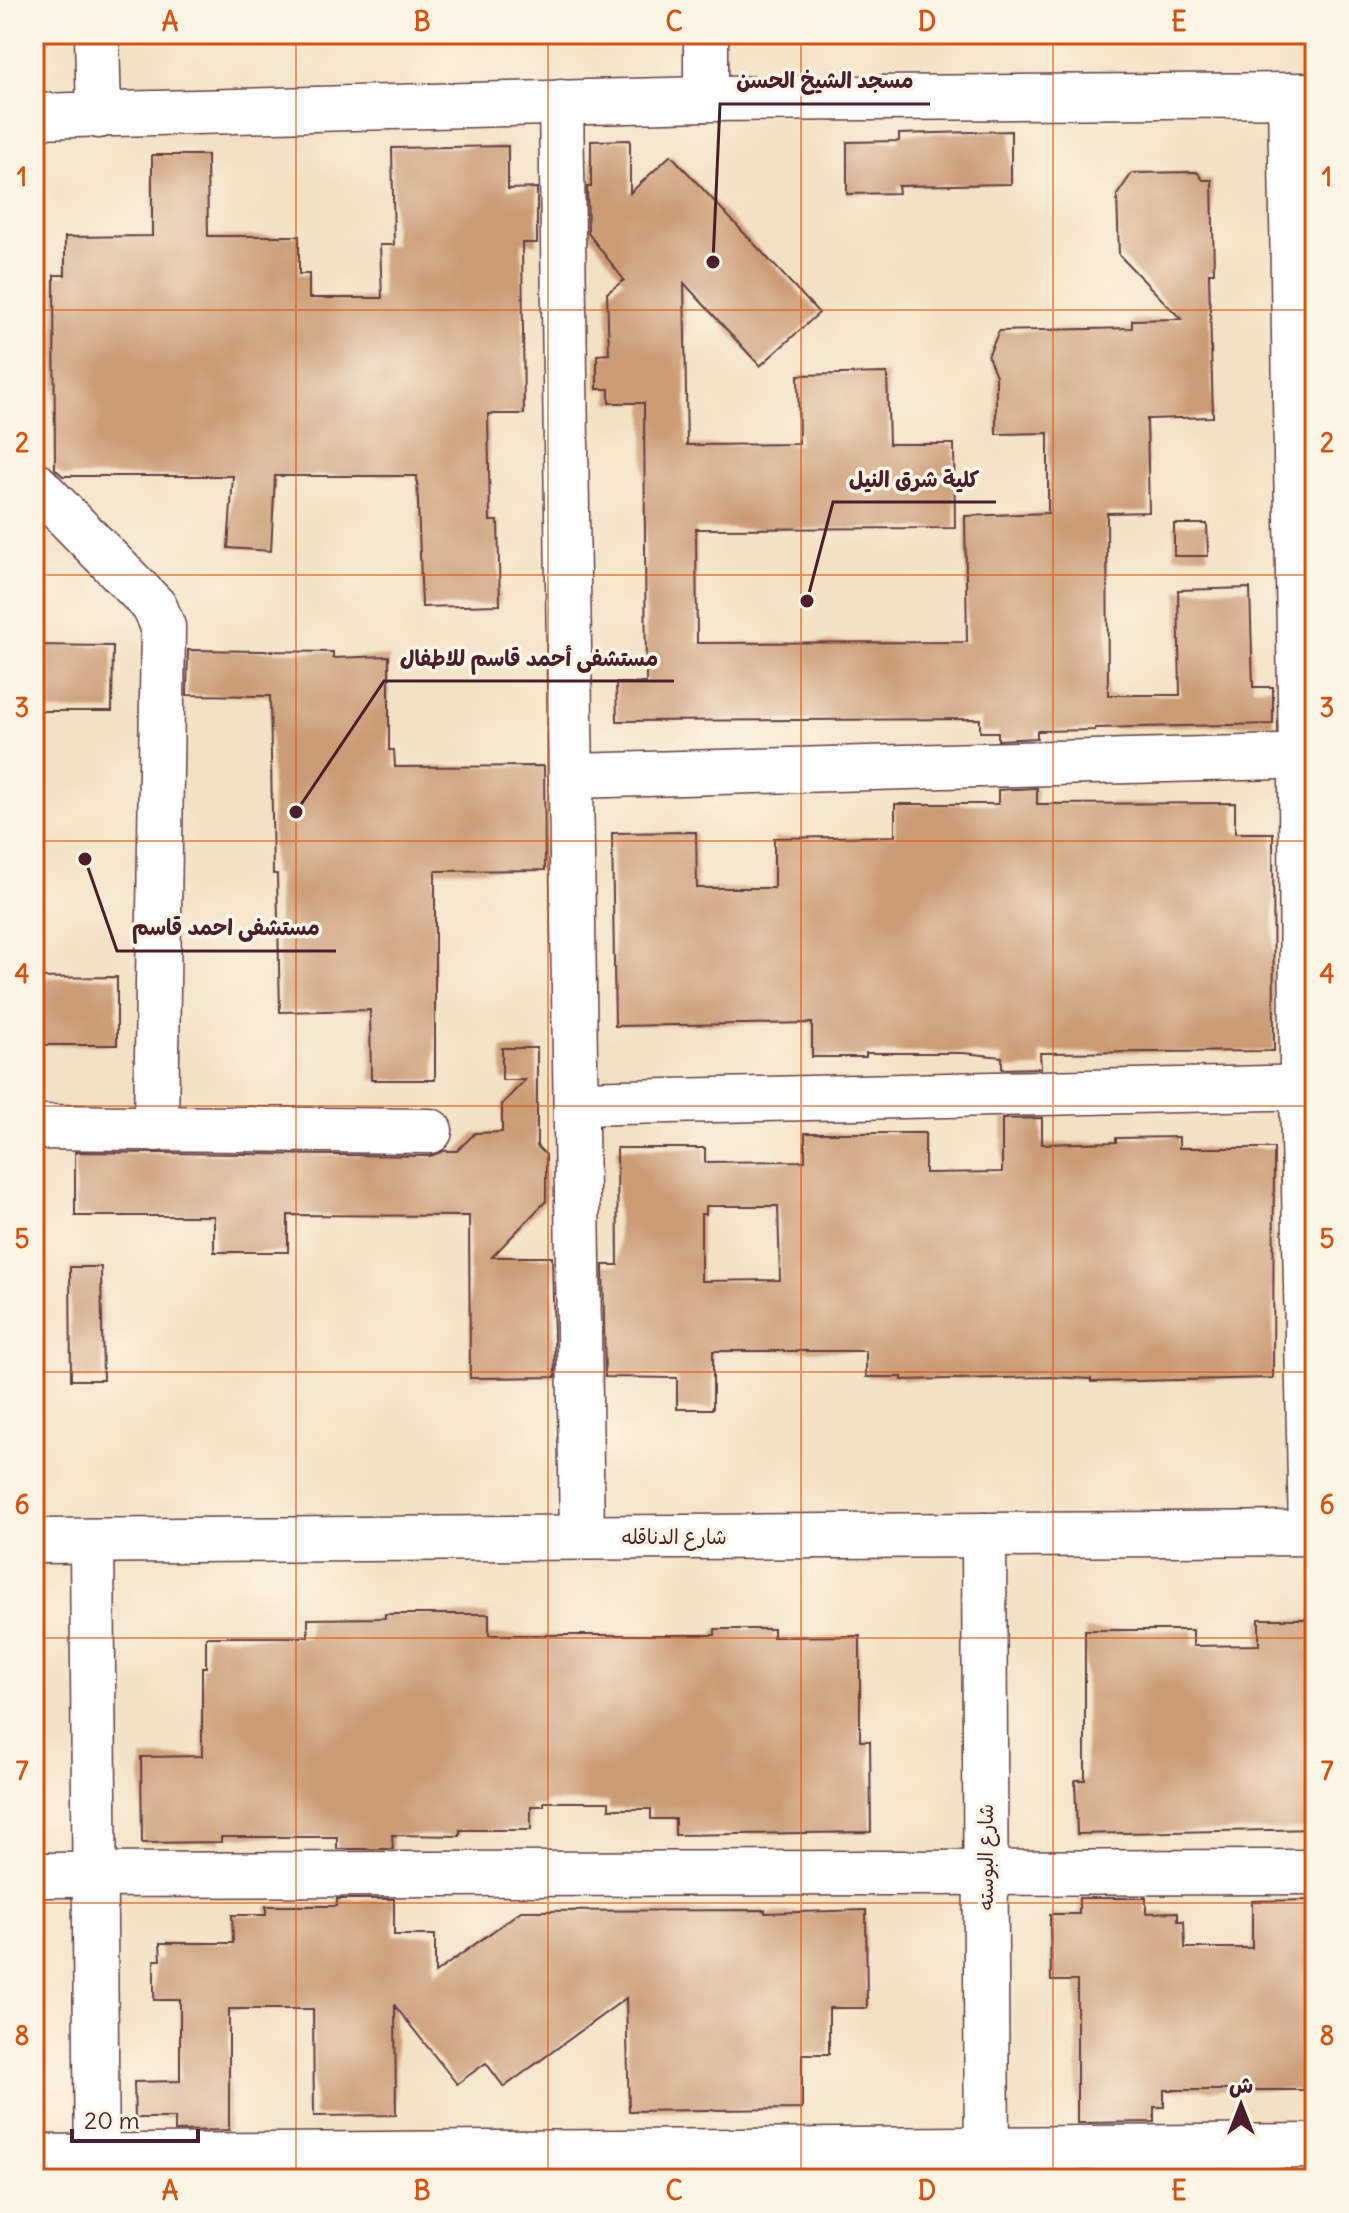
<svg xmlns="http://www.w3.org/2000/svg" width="1349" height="2213" font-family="Delius,'Playpen Sans Arabic',sans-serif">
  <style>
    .building { fill: #cb9c76; fill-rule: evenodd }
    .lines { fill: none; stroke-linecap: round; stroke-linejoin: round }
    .minor-casing { stroke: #633c42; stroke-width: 47 }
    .tertiary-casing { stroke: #633c42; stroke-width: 47 }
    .minor { stroke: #fff; stroke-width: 44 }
    .tertiary { stroke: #fff; stroke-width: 44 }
    .grid { fill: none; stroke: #d8530f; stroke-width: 2; stroke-opacity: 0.55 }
    .labels { text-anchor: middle; stroke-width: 7; stroke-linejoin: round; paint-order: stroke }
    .street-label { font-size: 20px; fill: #4a1f2b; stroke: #fcf5e5 }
    .leader { fill: none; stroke: #4a1f2b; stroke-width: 3 }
    .callout-dot { fill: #4a1f2b; stroke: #fcf5e5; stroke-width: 3 }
    .callout-label { font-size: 22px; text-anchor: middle; font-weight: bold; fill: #4a1f2b; stroke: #fcf5e5; stroke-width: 7; stroke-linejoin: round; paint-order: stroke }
    .neatline { fill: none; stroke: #d8530f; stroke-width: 3 }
    .grid-label { font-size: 26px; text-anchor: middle; font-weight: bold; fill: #d8530f }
  </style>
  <rect width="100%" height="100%" fill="#fcf5e5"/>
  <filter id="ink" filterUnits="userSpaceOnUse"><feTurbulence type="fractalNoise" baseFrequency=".0125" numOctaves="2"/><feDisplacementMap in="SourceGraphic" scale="16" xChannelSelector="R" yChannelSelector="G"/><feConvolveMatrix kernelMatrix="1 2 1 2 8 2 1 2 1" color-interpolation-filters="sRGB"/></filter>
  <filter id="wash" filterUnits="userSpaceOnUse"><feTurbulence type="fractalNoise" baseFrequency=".006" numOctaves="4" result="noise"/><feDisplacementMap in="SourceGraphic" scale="32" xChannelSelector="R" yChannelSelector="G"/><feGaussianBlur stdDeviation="1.8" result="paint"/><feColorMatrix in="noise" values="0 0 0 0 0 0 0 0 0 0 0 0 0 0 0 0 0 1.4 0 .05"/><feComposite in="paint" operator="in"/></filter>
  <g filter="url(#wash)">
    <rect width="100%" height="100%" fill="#f3e1c3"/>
    <g id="blocks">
      <!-- building -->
      <g class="building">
        <polygon points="1011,131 1011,184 898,186 899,193 847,194 847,142 899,141 899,134"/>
        <polygon points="630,140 630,193 671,155 819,313 760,366 684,283 687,445 799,444 798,375 887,373 889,444 954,444 955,528 696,529 697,643 967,642 965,516 1048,513 1048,433 996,434 996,376 988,356 999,331 1132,328 1132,320 1181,319 1119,255 1117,195 1132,173 1197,172 1203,180 1212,180 1214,273 1209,273 1213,417 1147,419 1149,512 1107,513 1108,695 1180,695 1178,590 1250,588 1253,687 1273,687 1273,724 1095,728 1095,730 1037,731 1037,738 998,740 998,732 980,732 980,719 617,721 616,683 646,683 644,403 609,403 609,389 597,389 597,355 609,354 607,293 624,280 588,233 587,187 591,187 591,141"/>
        <polygon points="508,146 508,189 537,188 537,243 522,243 524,414 488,414 490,521 498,521 500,605 422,607 417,476 275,476 271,551 228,548 233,476 63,476 55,469 54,275 65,275 65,237 152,236 152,155 207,155 208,236 299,236 299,274 309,274 309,298 382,298 380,245 394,245 392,148"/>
        <polygon points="1174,524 1207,524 1208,556 1174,556"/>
        <polygon points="34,645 113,646 112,711 34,711"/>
        <polygon points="188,650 333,652 333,658 389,656 389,750 394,750 395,767 544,766 545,870 435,871 435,1080 371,1080 370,1010 280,1012 277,874 273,874 270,696 187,695"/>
        <polygon points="1037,788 1037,804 1235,803 1235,833 1273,833 1274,1051 1040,1053 1041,1068 1002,1069 1002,1057 963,1053 866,1053 866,1057 812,1057 812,1023 615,1026 612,833 696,832 697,888 774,888 774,838 895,836 895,804 998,804 998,790"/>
        <polygon points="117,977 117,1045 34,1045 34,978"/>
        <polygon points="502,1048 537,1048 537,1146 546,1155 546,1201 492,1257 552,1257 555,1377 470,1378 469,1216 288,1215 288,1252 214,1252 214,1216 75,1216 75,1152 430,1156 444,1151 457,1151 475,1133 502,1132 502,1104 525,1080 502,1080"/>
        <path d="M1042,1118V1144L1116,1142V1138L1179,1137V1148H1274L1273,1378L1091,1382V1379L1050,1377L902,1380V1377H866V1351H713V1409H677V1378L605,1377L603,1265H618L617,1148H705V1162L805,1161V1133H925V1173L1002,1172V1119ZM706,1206H778L780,1280L701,1281V1214H706Z"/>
        <polygon points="70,1267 101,1267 103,1380 71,1380"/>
        <polygon points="385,1614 489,1614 489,1635 715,1635 715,1629 773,1629 773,1637 860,1636 860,1741 870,1741 871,1832 675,1835 675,1819 651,1819 651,1809 609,1809 609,1802 544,1802 544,1806 531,1806 531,1830 460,1830 460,1836 392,1835 393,1849 337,1849 337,1837 221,1837 221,1842 142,1843 141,1757 202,1756 202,1667 206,1667 206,1637 308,1637 308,1619 385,1618"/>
        <polygon points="1259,1619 1315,1619 1315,1829 1077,1834 1075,1780 1085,1780 1085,1630 1193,1630 1193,1646 1259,1645"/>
        <polygon points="1079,1898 1146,1898 1146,1913 1178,1912 1178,1921 1184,1921 1185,1948 1252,1948 1252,1901 1315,1900 1315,2090 1164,2090 1164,2107 1154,2107 1154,2122 1077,2123 1077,1981 1051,1981 1050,1914 1079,1914"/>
        <polygon points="337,1899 394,1899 394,1935 435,1935 435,1973 521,1911 765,1910 765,1913 866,1910 867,2008 829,2008 829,2054 802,2054 802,2109 629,2111 626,1998 504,2087 486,2063 457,2084 395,2006 396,2115 314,2116 313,2009 229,2009 229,2130 175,2131 175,2118 135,2118 134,2082 180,2081 180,2000 154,2000 154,1960 161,1960 160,1943 233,1943 232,1915 266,1915 266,1906 337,1906"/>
        <polygon points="1154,2172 1154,2179 1077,2179 1077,2173"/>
      </g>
    </g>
  </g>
  <g filter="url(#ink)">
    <use href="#blocks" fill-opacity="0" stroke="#633c42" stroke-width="2"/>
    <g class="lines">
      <!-- minor casing -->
      <g class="minor-casing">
        <g id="minor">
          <polyline points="97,34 99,116"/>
          <polyline points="1290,95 1301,756 1302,1087 1311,1533"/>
          <polyline points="706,99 706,34"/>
          <polyline points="561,102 582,1537"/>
          <polyline points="34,116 706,99 1315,95"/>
          <polyline points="34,483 155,607 163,627 156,1129"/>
          <polyline points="572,776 1315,756"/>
          <polyline points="576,1103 1315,1087"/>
          <polyline points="34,1127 430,1131"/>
          <polyline points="92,1541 97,2179"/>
          <polyline points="34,1875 1315,1872"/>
          <polyline points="34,2157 1315,2146"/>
        </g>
      </g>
      <!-- tertiary casing -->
      <g class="tertiary-casing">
        <g id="tertiary">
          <polyline points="984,1535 987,2179"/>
          <polyline points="34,1541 1315,1533"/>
        </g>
      </g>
      <!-- minor -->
      <use href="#minor" class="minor"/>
      <!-- tertiary -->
      <use href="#tertiary" class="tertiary"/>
    </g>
  </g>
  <!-- grid -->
  <path class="grid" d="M296,34V2179M548,34V2179M801,34V2179M1053,34V2179M34,310H1315M34,575H1315M34,841H1315M34,1106H1315M34,1372H1315M34,1638H1315M34,1903H1315"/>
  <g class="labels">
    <!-- street labels -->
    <g class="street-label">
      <text x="674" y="1544">شارع الدناقله</text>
      <text transform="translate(986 1857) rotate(-90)" y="7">شارع البوسته</text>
    </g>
  </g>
  <!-- callouts -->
  <path class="leader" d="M713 262L720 104H930M807 601L833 502H996M296 812L384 681H674M85 859L117 951H336"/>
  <g class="callout-dot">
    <circle cx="713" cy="262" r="8"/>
    <circle cx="807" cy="601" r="8"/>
    <circle cx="296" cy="812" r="8"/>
    <circle cx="85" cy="859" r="8"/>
  </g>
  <g class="callout-label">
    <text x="825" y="88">مسجد الشيخ الحسن</text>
    <text x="914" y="487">كلية شرق النيل</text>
    <text x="529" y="666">مستشفى أحمد قاسم للاطفال</text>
    <text x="226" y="935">مستشفى احمد قاسم</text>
  </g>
  <!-- margin -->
  <rect width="1349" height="2213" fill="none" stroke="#fcf5e5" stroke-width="88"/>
  <!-- north arrow -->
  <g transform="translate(1241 2105)" stroke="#fcf5e5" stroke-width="6" paint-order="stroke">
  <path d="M0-6L14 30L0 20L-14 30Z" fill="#4a1f2b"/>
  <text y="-12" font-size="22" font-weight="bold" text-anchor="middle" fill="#4a1f2b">ش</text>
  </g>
  <!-- scale -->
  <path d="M72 2129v12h126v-12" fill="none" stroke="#4a1f2b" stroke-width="4"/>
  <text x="84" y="2129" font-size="24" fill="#4a1f2b" stroke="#fcf5e5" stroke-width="6" paint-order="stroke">20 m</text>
  <rect x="44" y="44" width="1261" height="2125" class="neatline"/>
  <g class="grid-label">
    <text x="170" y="31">A</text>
    <text x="422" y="31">B</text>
    <text x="674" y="31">C</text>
    <text x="927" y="31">D</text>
    <text x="1179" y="31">E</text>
    <text x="22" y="186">1</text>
    <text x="1327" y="186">1</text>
    <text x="22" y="452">2</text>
    <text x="1327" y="452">2</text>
    <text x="22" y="717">3</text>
    <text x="1327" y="717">3</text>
    <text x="22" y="983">4</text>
    <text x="1327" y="983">4</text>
    <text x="22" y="1248">5</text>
    <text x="1327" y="1248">5</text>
    <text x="22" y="1514">6</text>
    <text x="1327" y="1514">6</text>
    <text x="22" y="1780">7</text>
    <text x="1327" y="1780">7</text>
    <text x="22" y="2045">8</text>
    <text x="1327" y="2045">8</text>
    <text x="170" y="2200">A</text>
    <text x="422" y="2200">B</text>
    <text x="674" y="2200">C</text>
    <text x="927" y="2200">D</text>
    <text x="1179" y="2200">E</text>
  </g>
</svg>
